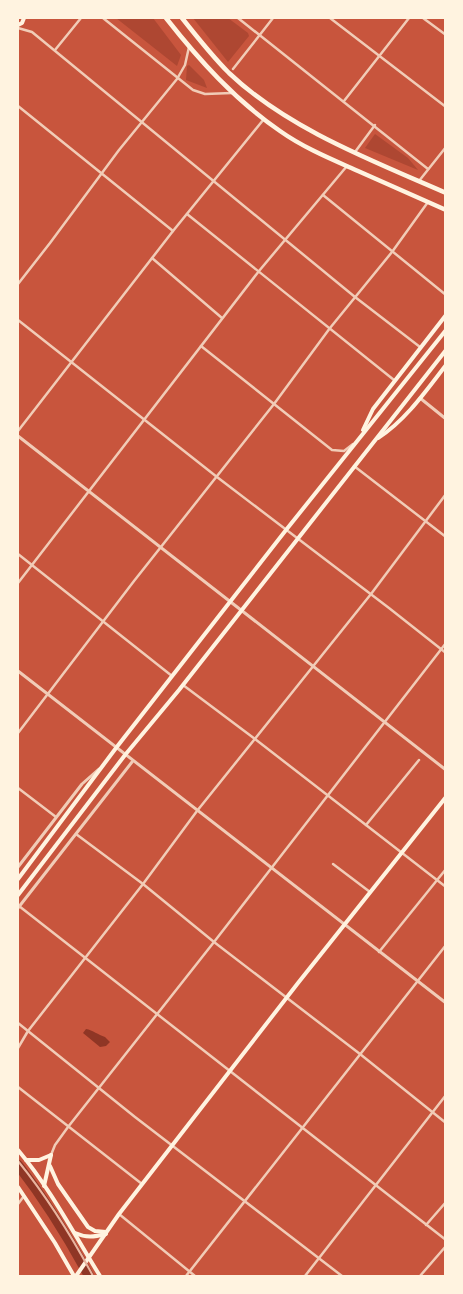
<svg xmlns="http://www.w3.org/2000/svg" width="463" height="1294" font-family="Montserrat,sans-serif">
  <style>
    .green { fill: #ae4732 }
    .water { fill: #8f3625 }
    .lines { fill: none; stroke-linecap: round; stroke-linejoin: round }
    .river { stroke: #8f3625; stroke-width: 10 }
    .minor { stroke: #f1ccb7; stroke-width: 2.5 }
    .tertiary { stroke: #f1ccb7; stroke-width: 3 }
    .secondary { stroke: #fff3e0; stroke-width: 4 }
    .primary { stroke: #fff3e0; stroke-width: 4 }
    .trunk { stroke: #fff3e0; stroke-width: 4.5 }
    .rail { stroke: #e9b49f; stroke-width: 2 }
  </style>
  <rect width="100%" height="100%" fill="#c8553d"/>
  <!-- green -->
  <g class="green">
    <polygon points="116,18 153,18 181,55 177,66"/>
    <polygon points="193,18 228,18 248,33 249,36 228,62"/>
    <polygon points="189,65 204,80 207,88 186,80 187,66"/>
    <polygon points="375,134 408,158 418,170 365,148"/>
  </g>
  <!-- water -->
  <path class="water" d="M86,1029C93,1030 98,1035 105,1037L110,1042L106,1046L100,1047L83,1033Z"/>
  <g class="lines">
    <!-- river -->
    <path class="river" d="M18,1165C45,1200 68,1237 89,1276"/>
    <!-- minor -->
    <g class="minor">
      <polyline points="103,18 193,90 205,94 232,93"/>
      <polyline points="238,18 428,169"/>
      <polyline points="330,18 446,107"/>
      <polyline points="423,18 446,35"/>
      <polyline points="18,28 32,32 355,297 420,347"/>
      <polyline points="55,50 81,18"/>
      <polyline points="233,69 273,18"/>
      <polyline points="344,101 409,18"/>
      <polyline points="18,106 173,231"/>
      <polyline points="355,152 375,125"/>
      <polyline points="419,181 446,147"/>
      <polyline points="323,195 446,295"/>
      <polyline points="187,214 394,380"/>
      <polyline points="152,258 222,318"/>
      <polyline points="18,284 50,243 119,150 177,79 185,65 189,47"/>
      <polyline points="18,320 217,477 389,608 446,653"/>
      <polyline points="201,346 332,450 344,451 353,444"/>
      <polyline points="18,431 173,231 264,119"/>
      <polyline points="354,466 446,537"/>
      <polyline points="18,554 172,676"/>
      <polyline points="18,583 259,271 347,166"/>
      <polyline points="183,685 255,739 446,887"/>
      <polyline points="18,733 134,581 274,404 330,328 392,252 428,202"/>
      <polyline points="18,788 56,817"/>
      <polyline points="366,825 419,760"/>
      <polyline points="76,834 143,884 214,942 360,1054 446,1123"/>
      <polyline points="333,864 370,892"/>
      <polyline points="19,906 446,1240"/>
      <polyline points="379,952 446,869"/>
      <polyline points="18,1023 135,1117 342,1276"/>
      <polyline points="18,1048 28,1031 143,884 197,811 371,594 446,494"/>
      <polyline points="18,1087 142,1184"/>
      <polyline points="51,1155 55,1145 68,1127 214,942 446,643"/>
      <polyline points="18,1204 24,1196"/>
      <polyline points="119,1214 195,1276"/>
      <polyline points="426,1225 446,1202"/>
      <polyline points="186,1276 446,945"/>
      <polyline points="305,1276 446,1095"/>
      <polyline points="420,1276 446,1246"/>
    </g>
    <!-- tertiary -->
    <g class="tertiary">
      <polyline points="420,398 446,419"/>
      <polyline points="18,436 446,770"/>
      <polyline points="18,671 446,1003"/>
      <polyline points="18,867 82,784 99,769"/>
      <polyline points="18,908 132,762"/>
    </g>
    <!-- secondary -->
    <polyline class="secondary" points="76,1276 119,1214 298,983 446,797"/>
    <!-- primary -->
    <g class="primary">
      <polyline points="18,25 22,23 24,18"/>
      <polyline points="363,430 373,409 446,315"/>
      <path d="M378,438C405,421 426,391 446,365"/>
      <polyline points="18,879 116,748 286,530 446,330"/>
      <polyline points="18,895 125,755 179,690 446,350"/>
      <path d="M18,1150C50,1188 74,1234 100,1276"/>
      <polyline points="26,1160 39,1160 51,1155"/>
      <polyline points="50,1166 58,1184 88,1227 95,1231 106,1232"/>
      <polyline points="44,1186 51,1155"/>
      <polyline points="18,1187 55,1243 74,1276"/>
      <path d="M75,1233C86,1238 94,1237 106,1234"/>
    </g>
    <!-- trunk -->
    <g class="trunk">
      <path d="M166,18C199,60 235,100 280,131C304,148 331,159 358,171C387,184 416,197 446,210"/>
      <path d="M182,18C197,37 212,56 229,73C288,129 373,161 446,193"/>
    </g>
    <!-- rail -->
    <path class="rail" d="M18,1161C47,1197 71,1235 93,1276"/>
  </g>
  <!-- border -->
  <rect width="463" height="1294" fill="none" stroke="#fff3e0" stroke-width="38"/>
</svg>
